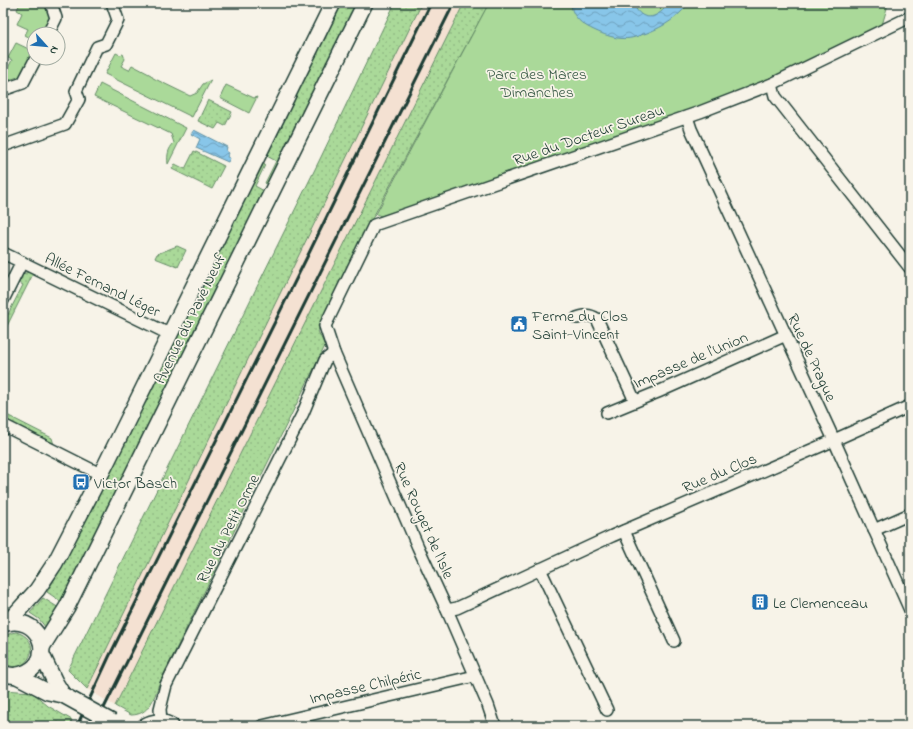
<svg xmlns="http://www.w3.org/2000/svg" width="913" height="729" font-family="'Indie Flower',sans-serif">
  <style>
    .built { fill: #f4e1d2 }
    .grass { fill: url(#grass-dots); stroke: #648b66 }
    .green { fill: #aad999; stroke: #648b66 }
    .water { fill: url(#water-waves); stroke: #5e8fa1 }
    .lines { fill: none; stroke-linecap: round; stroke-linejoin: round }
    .street-casing { stroke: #1f3d34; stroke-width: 14 }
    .secondary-casing { stroke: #1f3d34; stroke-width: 18 }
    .street { stroke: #f7f3e8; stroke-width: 11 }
    .secondary { stroke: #f7f3e8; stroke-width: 15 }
    .rail { stroke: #1f3d34; stroke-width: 3 }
    .secondary-bridge-casing { stroke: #1f3d34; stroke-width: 18; stroke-linecap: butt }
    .secondary-bridge { stroke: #f7f3e8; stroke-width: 15 }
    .labels { text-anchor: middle; stroke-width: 3.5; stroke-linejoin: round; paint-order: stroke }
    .park-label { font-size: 16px; fill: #3b5c48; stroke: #f7f3e8 }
    .street-label { font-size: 16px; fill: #1f3d34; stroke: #f7f3e8 }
    .poi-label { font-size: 16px; fill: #1f3d34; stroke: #f7f3e8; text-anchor: start }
  </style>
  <defs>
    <pattern id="grass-dots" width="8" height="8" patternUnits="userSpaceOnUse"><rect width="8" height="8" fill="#aad999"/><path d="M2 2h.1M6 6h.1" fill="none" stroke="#92bb84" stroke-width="1.8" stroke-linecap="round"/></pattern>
    <pattern id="water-waves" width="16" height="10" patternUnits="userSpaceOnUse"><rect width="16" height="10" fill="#88c6e9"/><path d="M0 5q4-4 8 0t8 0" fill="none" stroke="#6fa2be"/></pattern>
  </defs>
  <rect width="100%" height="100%" fill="#f7f3e8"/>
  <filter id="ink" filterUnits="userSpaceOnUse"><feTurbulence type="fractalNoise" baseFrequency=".025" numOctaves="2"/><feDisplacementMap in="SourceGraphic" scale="8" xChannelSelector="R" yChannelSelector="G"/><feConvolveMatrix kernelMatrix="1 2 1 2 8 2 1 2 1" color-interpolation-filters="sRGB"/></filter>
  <g filter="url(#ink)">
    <!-- built -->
    <polygon class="built" points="422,3 464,3 115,706 87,689"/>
    <!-- grass -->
    <g class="grass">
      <polygon points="341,3 358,3 268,185 265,183 276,161 265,155"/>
      <polygon points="395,3 422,3 87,689 68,670 321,157"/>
      <path d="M464,3H489L372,219L318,331L325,346L159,684C154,699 149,715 131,715L115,706Z"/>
      <polygon points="208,100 232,112 225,126 219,123 215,129 198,121"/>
      <polygon points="194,151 224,166 212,189 172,169 175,164 185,169"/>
      <polygon points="262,163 265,165 255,186 266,192 63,603 47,592 61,568"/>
      <polygon points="177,246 186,250 178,267 155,258 157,254"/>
      <polygon points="29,272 33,274 3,334 3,324 23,285 16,281 22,274"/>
      <polygon points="3,413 52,438 54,445 3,422"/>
      <polygon points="43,598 59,608 46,628 39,619 30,613"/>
      <path d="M16,632C48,641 24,680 3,662V637L11,633Z"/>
      <polygon points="4,690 32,692 48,706 72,720 69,726 3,726 3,691"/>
    </g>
    <!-- green -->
    <g class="green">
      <polygon points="20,3 46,3 51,17 42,34 34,34 34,40 25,35 28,29 17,24 22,13 17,10"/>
      <polygon points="489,3 887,3 887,8 880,32 678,121 381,216 376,214"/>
      <polygon points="16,43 33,51 21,76 3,82 3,68 7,70 12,60 8,58"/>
      <polygon points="116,53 120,55 123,54 125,59 121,66 129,70 132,65 151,75 153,78 190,96 197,93 203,84 211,80 192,117 105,74"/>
      <path d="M100,84L186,128L168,164C167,155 168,149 174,143L171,134L94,97Z"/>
      <polygon points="226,85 254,98 257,97 249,113 220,98"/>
    </g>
    <!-- water -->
    <g class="water">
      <path d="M571,3H633C640,20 653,21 665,8L664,3H689C677,18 665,26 647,33C643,34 639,36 635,37C620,42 601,34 588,27C579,22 571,14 571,3Z"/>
      <polygon points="194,130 227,147 226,151 229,153 227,157 230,158 228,162 196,148 200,139 191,134"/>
    </g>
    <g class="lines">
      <!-- street casing -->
      <g class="street-casing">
        <g id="street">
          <polyline points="48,34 56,18 51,3"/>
          <polyline points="772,84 775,96 910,268"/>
          <polyline points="3,90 23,83 36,58"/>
          <polyline points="687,117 691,129 834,440 910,610"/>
          <polyline points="3,146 65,124 79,99 76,91 97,47 106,44 118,20 112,3"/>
          <polyline points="3,253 169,334"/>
          <polyline points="3,300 22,262"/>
          <path d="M577,318C586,315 589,314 597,319L635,401"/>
          <polyline points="607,413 658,392 786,335"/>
          <polyline points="3,425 100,474"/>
          <polyline points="874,530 910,514"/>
          <polyline points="624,531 674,641"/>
          <polyline points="540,569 607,710"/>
          <polyline points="447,610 457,608 612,536 823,445 910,406"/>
          <polyline points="161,722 160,709 166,685 303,413 325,360 334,353"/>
          <polyline points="262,726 475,676"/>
          <polyline points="495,726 488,705 447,610 418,547 334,353 325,326 374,225 700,112 772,84 910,17"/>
        </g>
      </g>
      <!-- secondary casing -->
      <g class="secondary-casing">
        <g id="secondary">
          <polyline points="9,621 37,590 55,563 105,466 333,3"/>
          <path d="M3,624C38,612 57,657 27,672C19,676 11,677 3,673"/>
          <polyline points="42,647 67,607 365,3"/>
          <polyline points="41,653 55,682 63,695"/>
          <polyline points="17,676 48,692 63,695"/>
          <path d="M145,726C153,721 163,721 171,726"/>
        </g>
      </g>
      <!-- street -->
      <use href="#street" class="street"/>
      <!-- secondary -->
      <use href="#secondary" class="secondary"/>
      <!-- rail -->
      <g class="rail">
        <polyline points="77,726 109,657 310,251 431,3"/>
        <polyline points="95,726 454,3"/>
      </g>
      <!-- secondary-bridge casing -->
      <g class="secondary-bridge-casing">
        <polyline id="secondary-bridge" points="63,695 112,722"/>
      </g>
      <!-- secondary-bridge -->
      <use href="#secondary-bridge" class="secondary-bridge"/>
    </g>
  </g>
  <!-- icons -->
  <defs>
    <g id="civic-square" transform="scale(0.9)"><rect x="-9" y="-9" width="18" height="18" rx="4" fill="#1f6fb2" stroke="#f7f3e8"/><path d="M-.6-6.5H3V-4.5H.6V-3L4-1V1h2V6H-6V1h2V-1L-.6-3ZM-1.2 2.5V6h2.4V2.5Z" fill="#fff"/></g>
    <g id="bus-square" transform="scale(0.9)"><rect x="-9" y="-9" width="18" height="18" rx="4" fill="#1f6fb2" stroke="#f7f3e8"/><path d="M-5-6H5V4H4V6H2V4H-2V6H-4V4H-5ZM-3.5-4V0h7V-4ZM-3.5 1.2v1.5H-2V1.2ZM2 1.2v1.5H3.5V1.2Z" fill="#fff"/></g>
    <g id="building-square" transform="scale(0.9)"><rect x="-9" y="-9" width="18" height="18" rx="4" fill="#1f6fb2" stroke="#f7f3e8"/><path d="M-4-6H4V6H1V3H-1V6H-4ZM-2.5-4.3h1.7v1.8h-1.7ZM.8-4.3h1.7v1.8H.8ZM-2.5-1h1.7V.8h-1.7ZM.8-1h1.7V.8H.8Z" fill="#fff"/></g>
  </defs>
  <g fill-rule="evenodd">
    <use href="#civic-square" x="519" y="324"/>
    <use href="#bus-square" x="81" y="482"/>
    <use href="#building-square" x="760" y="602"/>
  </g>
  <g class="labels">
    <!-- park labels -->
    <g class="park-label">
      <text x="537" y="79">Parc des Mares<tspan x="537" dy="18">Dimanches</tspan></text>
    </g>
    <!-- street labels -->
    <g class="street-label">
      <text transform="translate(588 134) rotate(-19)" y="6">Rue du Docteur Sureau</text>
      <text transform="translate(103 284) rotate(26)" y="6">Allée Fernand Léger</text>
      <text transform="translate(189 318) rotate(-64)" y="6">Avenue du Pavé Neuf</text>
      <text transform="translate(813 357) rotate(65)" y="6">Rue de Prague</text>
      <text transform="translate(690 359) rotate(-23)" y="6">Impasse de l'Union</text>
      <text transform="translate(719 472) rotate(-23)" y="6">Rue du Clos</text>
      <text transform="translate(425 520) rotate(66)" y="6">Rue Rouget de l'Isle</text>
      <text transform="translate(227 528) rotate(-63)" y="6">Rue du Petit Orme</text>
      <text transform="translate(365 685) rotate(-13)" y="6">Impasse Chilpéric</text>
    </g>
    <!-- poi labels -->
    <g class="poi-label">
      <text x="532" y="321">Ferme du Clos<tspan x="532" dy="18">Saint-Vincent</tspan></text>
      <text x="94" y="488">Victor Basch</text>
      <text x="773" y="608">Le Clemenceau</text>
    </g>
  </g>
  <!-- margin -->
  <rect width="913" height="729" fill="none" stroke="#f7f3e8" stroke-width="16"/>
  <rect x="8" y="8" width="897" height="713" fill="none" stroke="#1f3d34" stroke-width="1.5" filter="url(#ink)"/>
  <!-- north arrow -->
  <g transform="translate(46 46) rotate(117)"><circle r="19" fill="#f7f3e8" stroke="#a1aaa0"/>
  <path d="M0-3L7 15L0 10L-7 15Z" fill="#1f6fb2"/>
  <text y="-6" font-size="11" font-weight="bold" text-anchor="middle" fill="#1f3d34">N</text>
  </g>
</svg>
